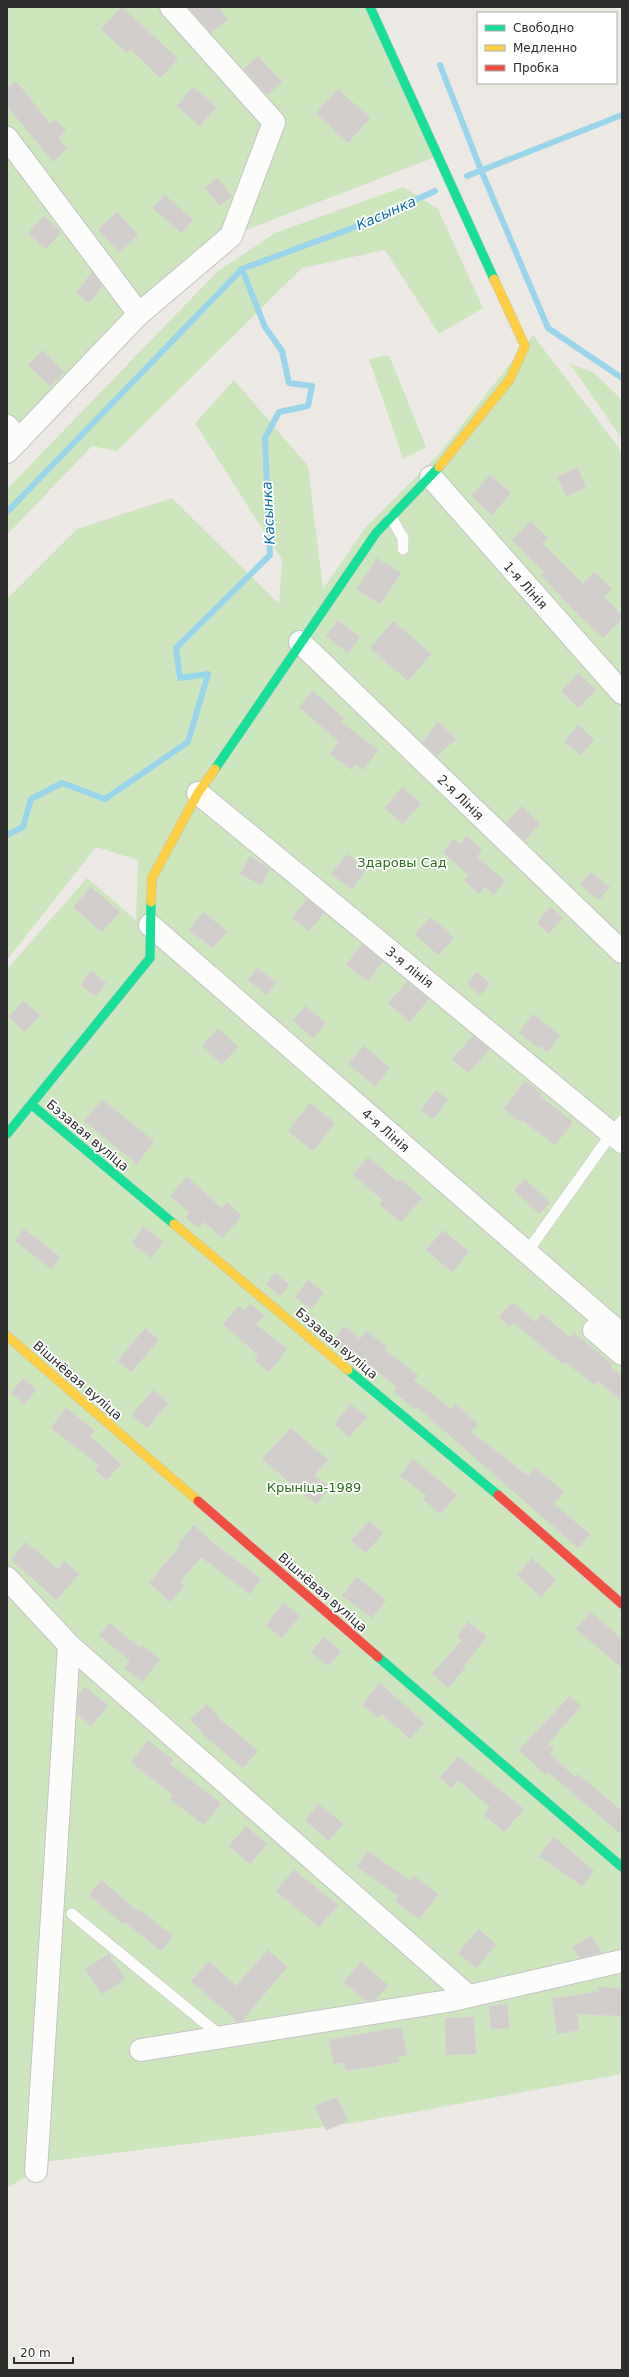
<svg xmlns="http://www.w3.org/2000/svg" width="629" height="2377" font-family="'DejaVu Sans',sans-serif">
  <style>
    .green { fill: #cee6be }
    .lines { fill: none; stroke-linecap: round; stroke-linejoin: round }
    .stream { stroke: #99d6ec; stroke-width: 6 }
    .building { fill: #d1cecb; stroke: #d7d4d0 }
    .lane-casing { stroke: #c5c4c5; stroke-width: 12 }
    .street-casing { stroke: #c5c4c5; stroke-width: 24 }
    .fast-casing { stroke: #c5c4c5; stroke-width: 10 }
    .slow-casing { stroke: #c5c4c5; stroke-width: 10 }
    .jam-casing { stroke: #c5c4c5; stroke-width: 10 }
    .lane { stroke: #fcfcfb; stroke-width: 11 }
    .street { stroke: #fcfcfb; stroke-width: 22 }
    .fast { stroke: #16e098; stroke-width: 9 }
    .slow { stroke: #ffcf43; stroke-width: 9 }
    .jam { stroke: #f24e42; stroke-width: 9 }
    .labels { text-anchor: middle; stroke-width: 3.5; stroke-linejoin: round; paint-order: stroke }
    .street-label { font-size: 13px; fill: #2e2e2e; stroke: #fff }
    .park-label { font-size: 13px; fill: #2c6e1b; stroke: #fff }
    .water-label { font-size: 14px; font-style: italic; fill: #0d6fa3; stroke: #fff }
  </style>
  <rect width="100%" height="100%" fill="#ece8e4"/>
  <!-- green -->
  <g class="green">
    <polygon points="7,7 370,7 438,156 231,236 7,452"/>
    <polygon points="403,187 438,209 483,308 439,334 385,250 302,268 117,451 92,446 7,535 7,489 218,271 275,233"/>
    <polygon points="533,335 622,452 622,2074 354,2123 36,2163 36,2171 7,2188 7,969 87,878 136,920 138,860 96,847 7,960 7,599 77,529 172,498 279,604 282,560 195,423 234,380 308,466 323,589 366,527 438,455"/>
    <polygon points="389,355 426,447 403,459 369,359"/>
    <polygon points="570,364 593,372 622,400 622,439"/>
  </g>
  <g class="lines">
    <!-- stream -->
    <g class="stream">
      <polyline points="440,65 481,170 548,328 622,378"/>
      <polyline points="467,176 622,115"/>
      <polyline points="7,512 242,269"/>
      <polyline points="7,835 23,827 31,799 62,783 105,799 188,742 208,674 180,678 176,648 270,555 265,438 279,412 308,406 312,386 289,383 282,351 265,327 242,269 355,227 435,191"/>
    </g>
  </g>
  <!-- building -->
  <g class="building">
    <polygon points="122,7 178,59 160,78 131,49 127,53 101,29"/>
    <polygon points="188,7 218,7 228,19 211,33"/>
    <polygon points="258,56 282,82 267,95 244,69"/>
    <polygon points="16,81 50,124 55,119 66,130 58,138 67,148 53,162 7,106 7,88"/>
    <polygon points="193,87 216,107 200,126 177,106"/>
    <polygon points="338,89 370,118 348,143 316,113"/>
    <polygon points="217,178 232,196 220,206 205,188"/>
    <polygon points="165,195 193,220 181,233 153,208"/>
    <polygon points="117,212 138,235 119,252 98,230"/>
    <polygon points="44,216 61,232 46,249 28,233"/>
    <polygon points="92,272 102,286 89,303 76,293"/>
    <polygon points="43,350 64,372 50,386 28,365"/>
    <polygon points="577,467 586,487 566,496 557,477"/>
    <polygon points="490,475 511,493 492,515 471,496"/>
    <polygon points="531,521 548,538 542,543 583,584 594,572 612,589 604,597 622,615 622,619 603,638 566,602 541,575 544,572 512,540"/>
    <polygon points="377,558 401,573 380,604 357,589"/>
    <polygon points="338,621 360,637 348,653 326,636"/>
    <polygon points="393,621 431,654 408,681 370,648"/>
    <polygon points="579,673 596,690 578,708 561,691"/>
    <polygon points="313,691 344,718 341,722 378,750 363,770 356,764 352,770 330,754 339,742 299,707"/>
    <polygon points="438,722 456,739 437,756 422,742"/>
    <polygon points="578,725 594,739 581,755 564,742"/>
    <polygon points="402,787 421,803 403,824 385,808"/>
    <polygon points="522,806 540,824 524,841 506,823"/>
    <polygon points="466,836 482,850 477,857 505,881 493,895 485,887 479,894 464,880 469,875 443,853 454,839 460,845"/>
    <polygon points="347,854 367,869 352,889 331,874"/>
    <polygon points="250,856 270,869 261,885 240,874"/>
    <polygon points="591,872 610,887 599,900 580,885"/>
    <polygon points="91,887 120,912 102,932 73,907"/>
    <polygon points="307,899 324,913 309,931 292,918"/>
    <polygon points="550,907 563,917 549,934 537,923"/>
    <polygon points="203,912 227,931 213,948 189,930"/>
    <polygon points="431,917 454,938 438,955 415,934"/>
    <polygon points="362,944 383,961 368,981 346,965"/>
    <polygon points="257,968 276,983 267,995 248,980"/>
    <polygon points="91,971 106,983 96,996 81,985"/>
    <polygon points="477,972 490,984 480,995 467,983"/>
    <polygon points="407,982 429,999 410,1022 388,1003"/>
    <polygon points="23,1001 40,1015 25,1032 9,1017"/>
    <polygon points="305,1006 326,1023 313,1038 293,1021"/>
    <polygon points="533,1014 560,1035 547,1052 540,1046 539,1048 519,1033"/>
    <polygon points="218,1028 238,1047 222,1064 202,1046"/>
    <polygon points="473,1036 490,1049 468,1073 452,1059"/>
    <polygon points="364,1046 390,1068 375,1086 348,1064"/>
    <polygon points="525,1081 542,1094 540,1096 573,1122 555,1145 522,1120 520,1122 504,1109"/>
    <polygon points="436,1090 448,1100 433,1119 421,1110"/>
    <polygon points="102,1100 154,1141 137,1164 84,1121"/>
    <polygon points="310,1103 335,1123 313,1151 288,1131"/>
    <polygon points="368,1157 398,1182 400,1179 422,1198 401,1222 379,1204 383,1200 353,1175"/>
    <polygon points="187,1177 222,1208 227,1202 242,1216 222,1238 204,1222 198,1228 186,1218 190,1213 170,1196"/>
    <polygon points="525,1179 550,1203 539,1214 514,1190"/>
    <polygon points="143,1227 163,1242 151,1258 132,1243"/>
    <polygon points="24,1229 60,1257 51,1269 15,1241"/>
    <polygon points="443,1230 469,1252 452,1272 426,1250"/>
    <polygon points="275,1273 289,1285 280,1296 266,1284"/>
    <polygon points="308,1280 324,1293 311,1309 295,1297"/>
    <polygon points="512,1302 535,1322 542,1314 571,1338 574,1333 612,1364 610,1366 622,1376 622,1401 598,1381 595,1385 565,1362 563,1364 514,1323 510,1327 499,1317"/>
    <polygon points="250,1304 264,1315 256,1324 287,1349 269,1372 254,1360 258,1355 223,1324 239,1306 244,1311"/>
    <polygon points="344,1326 360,1339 366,1331 386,1346 384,1349 418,1375 414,1380 451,1409 455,1404 478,1424 471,1432 528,1476 535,1468 564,1492 554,1504 590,1534 578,1548 417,1407 415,1409 394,1392 397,1387 371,1366 368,1370 333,1341"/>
    <polygon points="145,1328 159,1340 131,1372 118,1361"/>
    <polygon points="23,1378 36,1390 24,1404 11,1393"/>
    <polygon points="153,1390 168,1403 147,1428 132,1415"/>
    <polygon points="351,1404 367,1417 349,1437 334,1424"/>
    <polygon points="66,1408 94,1430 90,1436 121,1464 107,1480 95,1470 99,1465 51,1428"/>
    <polygon points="291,1428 328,1460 314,1475 330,1488 316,1504 262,1459"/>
    <polygon points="413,1459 457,1495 440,1514 423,1499 426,1495 400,1476"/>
    <polygon points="369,1521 383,1533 366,1553 351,1541"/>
    <polygon points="194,1525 213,1543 261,1579 250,1594 201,1557 180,1582 184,1586 170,1602 149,1583 180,1546 178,1544"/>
    <polygon points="26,1542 58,1569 64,1561 79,1574 56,1600 11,1559"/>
    <polygon points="532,1558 556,1580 541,1597 517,1575"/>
    <polygon points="356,1577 386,1600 372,1618 342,1596"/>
    <polygon points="284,1603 300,1616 282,1638 266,1625"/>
    <polygon points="591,1612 622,1639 622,1668 576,1629"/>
    <polygon points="468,1622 487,1636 464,1666 465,1668 448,1688 432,1674 462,1640 457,1636"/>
    <polygon points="110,1623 140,1648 142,1645 160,1659 142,1682 124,1668 130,1661 99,1635"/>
    <polygon points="324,1637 341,1651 328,1666 311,1652"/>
    <polygon points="380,1683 424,1723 410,1739 382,1714 379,1718 362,1705"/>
    <polygon points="85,1687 108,1705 91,1726 77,1714 78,1695"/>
    <polygon points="570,1696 581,1706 548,1744 554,1749 550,1754 575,1777 578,1774 622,1811 622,1835 548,1772 546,1775 519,1750"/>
    <polygon points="207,1704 221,1720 258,1751 243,1768 207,1738 190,1719"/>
    <polygon points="148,1740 173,1760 170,1764 221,1803 204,1825 170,1799 173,1795 131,1762"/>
    <polygon points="458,1756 524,1809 504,1832 484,1815 490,1807 458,1780 451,1788 440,1778"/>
    <polygon points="319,1804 343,1824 329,1841 305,1820"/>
    <polygon points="246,1826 267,1844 250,1864 229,1846"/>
    <polygon points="554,1837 594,1871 582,1886 539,1856"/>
    <polygon points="368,1851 410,1881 414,1876 438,1894 419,1919 395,1901 399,1896 357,1867"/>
    <polygon points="294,1870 338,1905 319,1927 276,1891"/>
    <polygon points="101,1880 139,1912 140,1910 173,1936 161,1951 125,1922 123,1924 89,1895"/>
    <polygon points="479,1929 496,1945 476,1968 458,1953"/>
    <polygon points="591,1936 602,1953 580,1958 573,1947"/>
    <polygon points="268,1950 287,1967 242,2021 238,2022 191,1981 209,1961 236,1986"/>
    <polygon points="109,1954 125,1979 102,1994 85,1969"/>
    <polygon points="361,1962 388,1985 375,2000 366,2001 344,1982"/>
    <polygon points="597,1987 622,1988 622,2016 577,2014 579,2030 557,2034 552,1999 600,1991"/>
    <polygon points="507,2004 509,2028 491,2029 489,2006"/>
    <polygon points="474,2017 476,2054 446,2055 445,2018"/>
    <polygon points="401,2027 407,2055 398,2057 399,2062 346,2071 344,2062 334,2064 329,2040"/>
    <polygon points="337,2097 348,2121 326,2130 315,2106"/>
  </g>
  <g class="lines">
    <!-- lane casing -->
    <g class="lane-casing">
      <g id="lane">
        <polyline points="391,517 403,538 403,549"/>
        <polyline points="527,1252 612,1133 622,1121"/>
        <polyline points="72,1914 222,2037"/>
      </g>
    </g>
    <!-- street casing -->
    <g class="street-casing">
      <g id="street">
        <polyline points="7,138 139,314"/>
        <polyline points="7,426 19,440"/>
        <polyline points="7,452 139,314 231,236 274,122 171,7"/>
        <polyline points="431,477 622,693"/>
        <polyline points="300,642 622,952"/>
        <polyline points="198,793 622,1142"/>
        <polyline points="150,925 622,1335"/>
        <polyline points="594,1330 622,1354"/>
        <polyline points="7,1578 69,1645 467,1995"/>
        <polyline points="141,2050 448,2001 622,1961"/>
        <polyline points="36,2171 69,1645"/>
      </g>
    </g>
    <!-- fast casing -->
    <g class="fast-casing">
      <g id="fast">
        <polyline points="370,7 494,279"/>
        <polyline points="215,769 376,533 439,467"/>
        <polyline points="32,1105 174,1224"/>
        <polyline points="7,1134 150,958 151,902"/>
        <polyline points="348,1370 498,1495"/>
        <polyline points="378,1657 622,1867"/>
      </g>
    </g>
    <!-- slow casing -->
    <g class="slow-casing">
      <g id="slow">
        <polyline points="439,467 510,379 525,346 494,279"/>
        <polyline points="151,902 152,878 198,793 215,769"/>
        <polyline points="174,1224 348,1370"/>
        <polyline points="7,1336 198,1501"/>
      </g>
    </g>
    <!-- jam casing -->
    <g class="jam-casing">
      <g id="jam">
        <polyline points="498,1495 622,1604"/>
        <polyline points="198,1501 378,1657"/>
      </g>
    </g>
    <!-- lane -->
    <use href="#lane" class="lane"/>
    <!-- street -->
    <use href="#street" class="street"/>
    <!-- fast -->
    <use href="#fast" class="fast"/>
    <!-- slow -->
    <use href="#slow" class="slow"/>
    <!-- jam -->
    <use href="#jam" class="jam"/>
  </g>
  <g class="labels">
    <!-- street labels -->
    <g class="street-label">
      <text transform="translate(526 585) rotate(48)" y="5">1-я Лінія</text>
      <text transform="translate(461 797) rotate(44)" y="5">2-я Лінія</text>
      <text transform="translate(410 967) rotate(39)" y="5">3-я лінія</text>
      <text transform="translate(386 1130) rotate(41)" y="5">4-я Лінія</text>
      <text transform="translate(88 1135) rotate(40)" y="5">Бэзавая вуліца</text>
      <text transform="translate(337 1343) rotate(40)" y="5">Бэзавая вуліца</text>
      <text transform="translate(78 1380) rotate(41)" y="5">Вішнёвая вуліца</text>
      <text transform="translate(323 1592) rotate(41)" y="5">Вішнёвая вуліца</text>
    </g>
    <!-- park labels -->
    <g class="park-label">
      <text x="402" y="867">Здаровы Сад</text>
      <text x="314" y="1492">Крыніца-1989</text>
    </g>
    <!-- water labels -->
    <g class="water-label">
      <text transform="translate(386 213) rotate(-24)" y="5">Касынка</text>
      <text transform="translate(268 513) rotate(-93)" y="5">Касынка</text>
    </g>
  </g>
  <!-- border -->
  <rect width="629" height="2377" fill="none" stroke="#2e2e2e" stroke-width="16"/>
  <!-- legend -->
  <rect x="477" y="12" width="140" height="72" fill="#ffffff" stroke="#ababab"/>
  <rect x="485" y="25" width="20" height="6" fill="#16e098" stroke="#ababab"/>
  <text x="513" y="32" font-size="12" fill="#2e2e2e">Свободно</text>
  <rect x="485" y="45" width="20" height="6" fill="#ffcf43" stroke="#ababab"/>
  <text x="513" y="52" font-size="12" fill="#2e2e2e">Медленно</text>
  <rect x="485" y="65" width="20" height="6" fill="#f24e42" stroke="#ababab"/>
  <text x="513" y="72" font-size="12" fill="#2e2e2e">Пробка</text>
  <!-- scale -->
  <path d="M14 2357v6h59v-6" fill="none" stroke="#2e2e2e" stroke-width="2"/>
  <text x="20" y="2357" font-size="12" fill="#2e2e2e" stroke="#ffffff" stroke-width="3" paint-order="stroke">20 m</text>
</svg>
